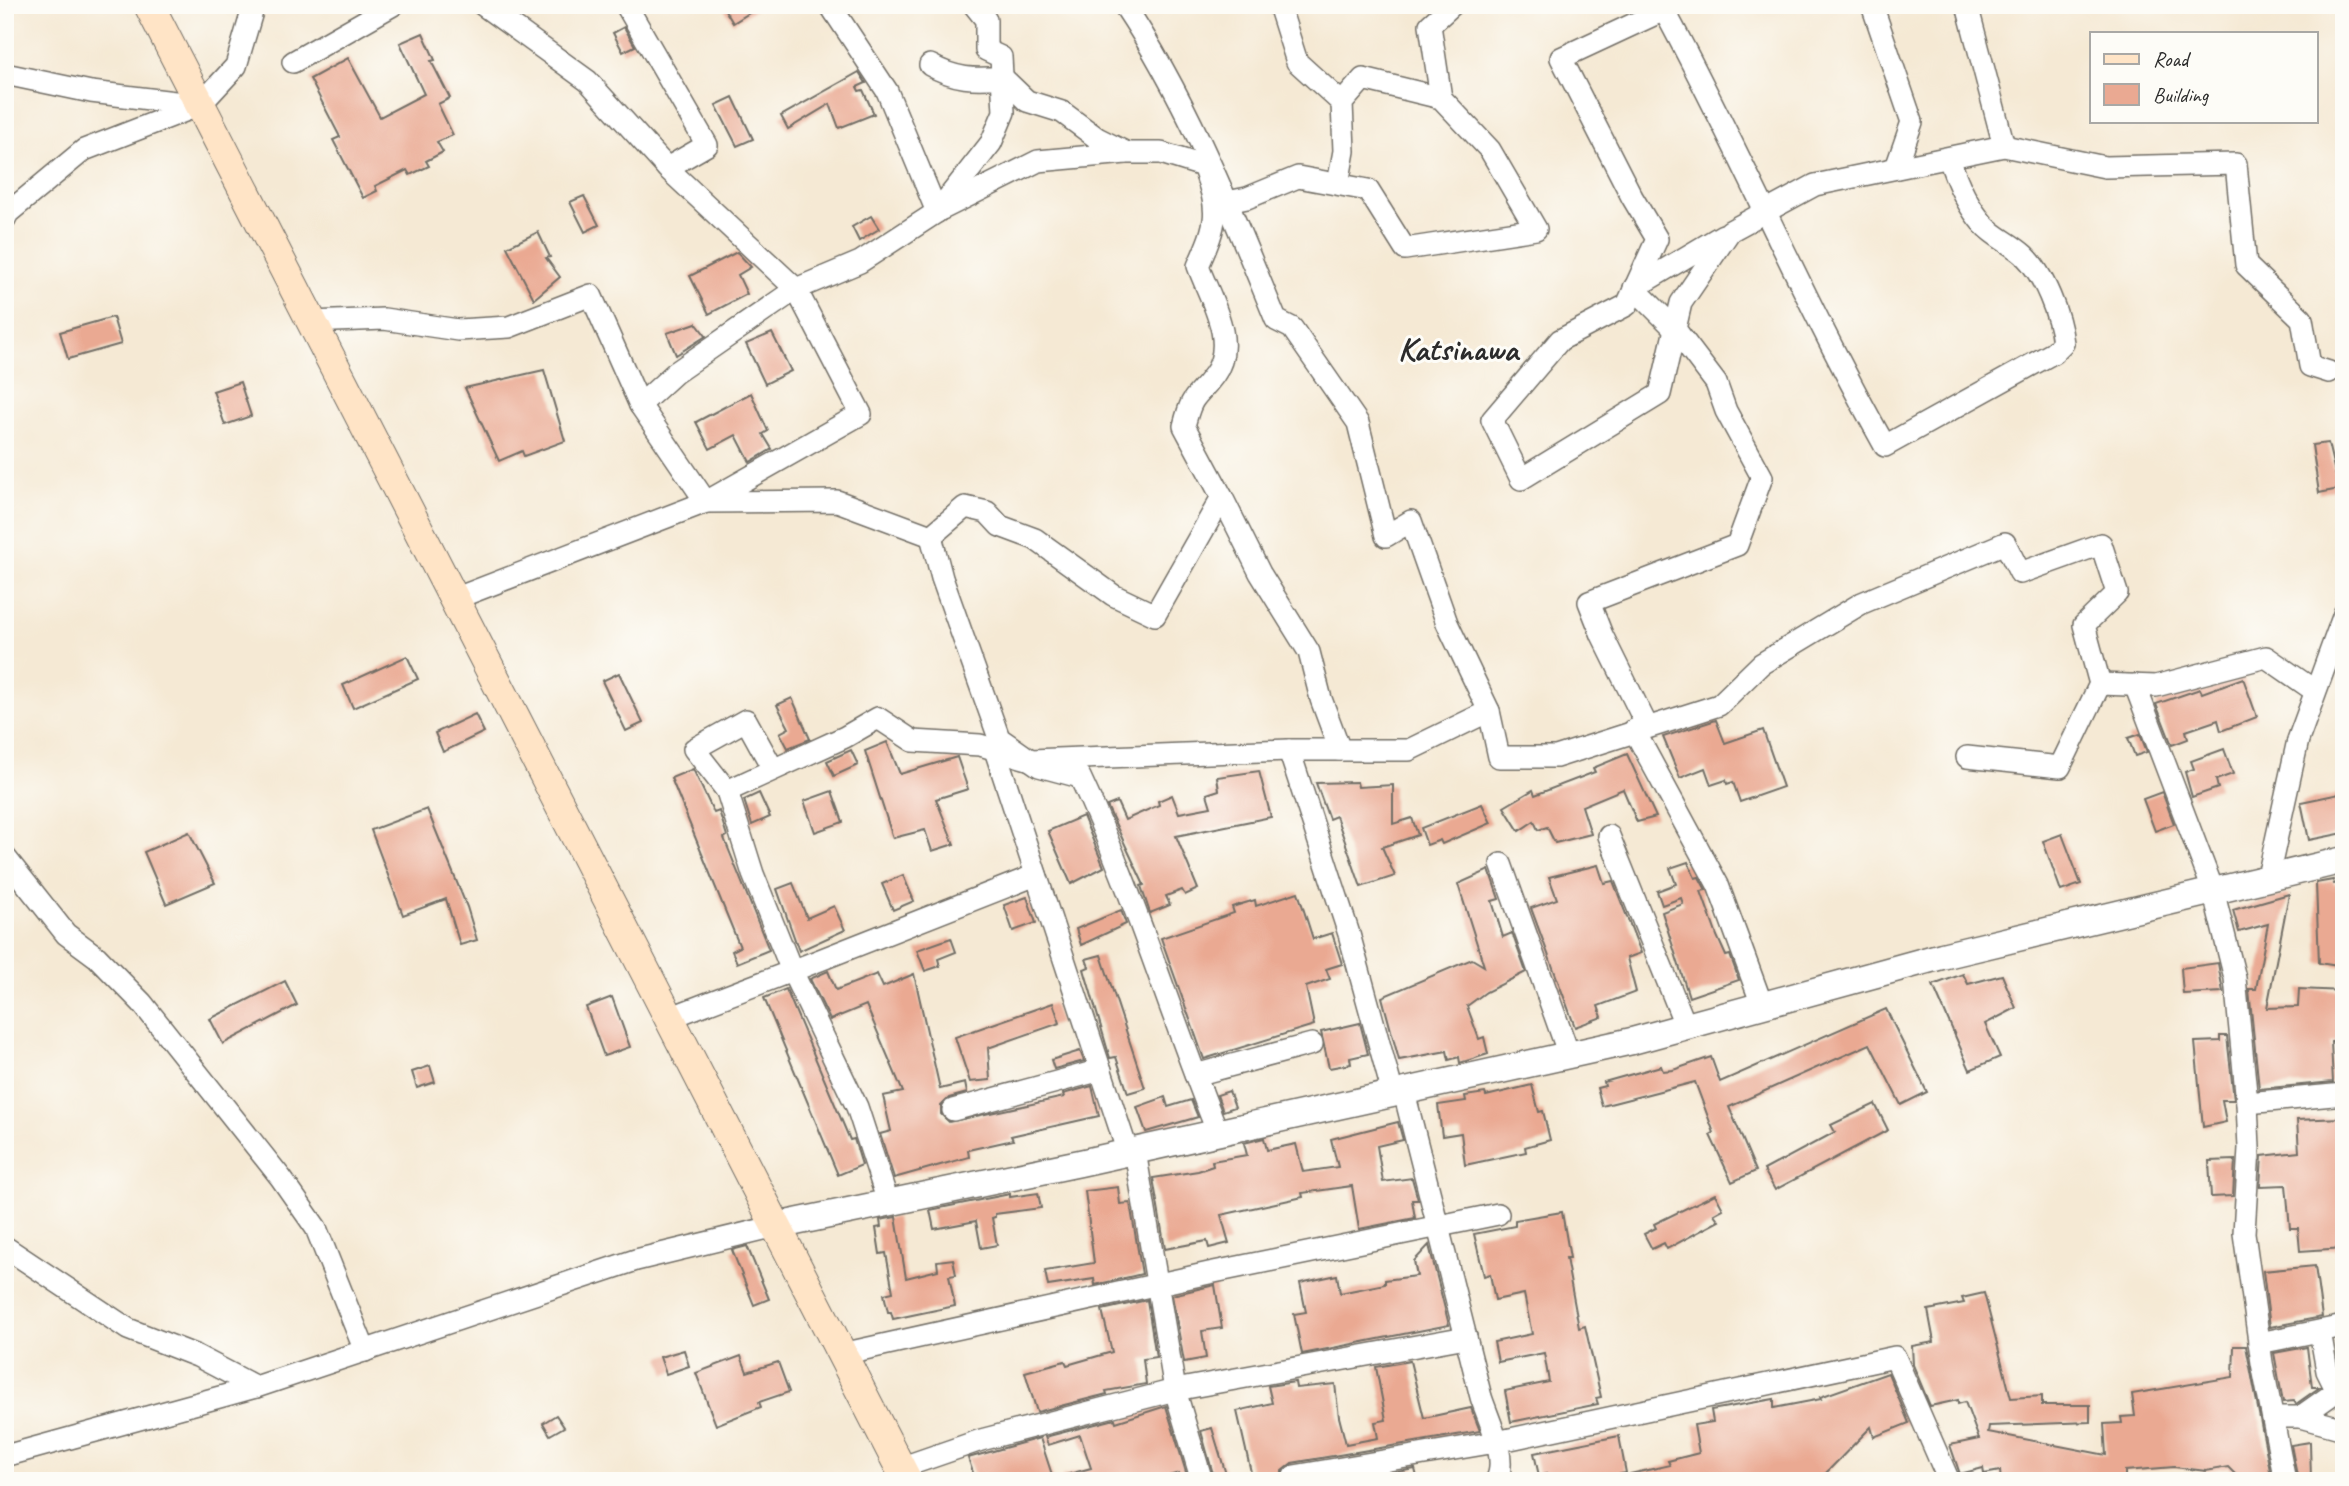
<svg xmlns="http://www.w3.org/2000/svg" width="2349" height="1486" font-family="Caveat,sans-serif">
  <style>
    .building { fill: #eaa992 }
    .lines { fill: none; stroke-linecap: round; stroke-linejoin: round }
    .minor-casing { stroke: #726e66; stroke-width: 24 }
    .tertiary-casing { stroke: #726e66; stroke-width: 29 }
    .secondary-casing { stroke: #726e66; stroke-width: 32 }
    .minor { stroke: #fff; stroke-width: 21 }
    .tertiary { stroke: #fff; stroke-width: 26 }
    .secondary { stroke: #ffe4c6; stroke-width: 30 }
    .labels { text-anchor: middle; stroke-width: 6; stroke-linejoin: round; paint-order: stroke }
    .quarter-label { font-size: 33px; font-weight: bold; fill: #2b2b2b; stroke: #fdfcf7 }
  </style>
  <rect width="100%" height="100%" fill="#fdfcf7"/>
  <filter id="ink" filterUnits="userSpaceOnUse"><feTurbulence type="fractalNoise" baseFrequency=".0143" numOctaves="2"/><feDisplacementMap in="SourceGraphic" scale="14" xChannelSelector="R" yChannelSelector="G"/><feConvolveMatrix kernelMatrix="1 2 1 2 8 2 1 2 1" color-interpolation-filters="sRGB"/></filter>
  <filter id="wash" filterUnits="userSpaceOnUse"><feTurbulence type="fractalNoise" baseFrequency=".00686" numOctaves="4" result="noise"/><feDisplacementMap in="SourceGraphic" scale="28" xChannelSelector="R" yChannelSelector="G"/><feGaussianBlur stdDeviation="1.57" result="paint"/><feColorMatrix in="noise" values="0 0 0 0 0 0 0 0 0 0 0 0 0 0 0 0 0 1.4 0 .05"/><feComposite in="paint" operator="in"/></filter>
  <g filter="url(#wash)">
    <rect width="100%" height="100%" fill="#f5e9d4"/>
    <g id="blocks">
      <!-- building -->
      <g class="building">
        <polygon points="722,5 762,5 733,23"/>
        <polygon points="624,27 635,46 623,52 613,33"/>
        <polygon points="423,33 435,60 431,61 450,98 438,104 453,135 437,142 443,152 426,161 429,166 410,175 407,170 375,186 377,191 363,198 333,140 340,137 310,79 348,58 380,117 424,94 400,43"/>
        <polygon points="859,72 866,83 857,87 859,91 863,90 874,114 839,128 830,104 788,129 781,116"/>
        <polygon points="733,97 753,139 737,146 716,105"/>
        <polygon points="584,196 599,225 585,232 570,202"/>
        <polygon points="871,216 879,229 859,241 852,227"/>
        <polygon points="538,232 550,257 546,258 560,277 534,299 507,247"/>
        <polygon points="737,252 751,267 738,275 747,294 709,314 690,276"/>
        <polygon points="113,317 121,344 68,359 60,332"/>
        <polygon points="696,323 706,336 676,355 667,333"/>
        <polygon points="772,333 791,371 765,384 746,344"/>
        <polygon points="544,370 565,441 524,456 522,451 499,461 465,388"/>
        <polygon points="240,382 251,416 225,425 213,391"/>
        <polygon points="751,393 768,431 763,434 772,449 750,462 736,435 710,449 696,422"/>
        <polygon points="2328,443 2339,489 2319,493 2312,445"/>
        <polygon points="407,656 418,679 353,708 343,685"/>
        <polygon points="619,673 643,723 626,731 602,681"/>
        <polygon points="2243,678 2257,717 2221,731 2218,720 2186,731 2188,739 2172,745 2156,704 2200,689 2202,693"/>
        <polygon points="792,698 810,739 788,748 780,733 789,728 777,705"/>
        <polygon points="475,714 484,732 443,752 435,733"/>
        <polygon points="1716,720 1725,743 1763,730 1783,787 1740,802 1733,782 1727,784 1726,780 1711,785 1705,768 1680,778 1663,737"/>
        <polygon points="2140,734 2147,752 2135,756 2128,738"/>
        <polygon points="887,742 900,774 957,757 968,789 936,799 954,844 932,851 925,830 893,838 865,751"/>
        <polygon points="2224,749 2233,774 2216,780 2218,788 2192,797 2185,772 2194,769 2191,761"/>
        <polygon points="851,750 858,765 834,776 827,761"/>
        <polygon points="1627,754 1656,817 1637,822 1623,789 1582,806 1591,834 1555,843 1547,827 1538,830 1534,821 1519,831 1504,807 1533,790 1535,795 1595,772 1593,768"/>
        <polygon points="693,769 714,813 719,811 727,836 724,838 769,950 737,963 732,951 740,947 671,778"/>
        <polygon points="1259,771 1271,817 1176,836 1198,889 1185,895 1182,890 1166,896 1170,905 1150,913 1141,886 1144,885 1107,806 1117,802 1125,820 1159,805 1158,801 1172,795 1179,813 1211,807 1207,794 1219,790 1217,777"/>
        <polygon points="1357,782 1358,787 1393,785 1393,824 1412,818 1418,835 1382,847 1395,876 1361,887 1336,816 1329,819 1316,783"/>
        <polygon points="832,791 843,822 815,832 804,801"/>
        <polygon points="2162,792 2174,824 2155,831 2143,799"/>
        <polygon points="759,793 770,817 752,825 744,800"/>
        <polygon points="2344,793 2344,833 2309,840 2301,802"/>
        <polygon points="1482,804 1491,823 1442,844 1440,840 1427,845 1421,828"/>
        <polygon points="427,809 467,907 477,940 460,945 446,899 403,915 371,830"/>
        <polygon points="1083,816 1104,867 1071,884 1048,831"/>
        <polygon points="189,832 215,883 166,904 144,852"/>
        <polygon points="2062,834 2081,884 2061,891 2043,841"/>
        <polygon points="1688,862 1695,878 1699,877 1706,890 1701,891 1717,936 1726,956 1730,955 1739,980 1689,997 1662,912 1683,904 1681,898 1662,905 1657,891 1676,884 1670,868"/>
        <polygon points="1598,865 1604,883 1613,881 1641,953 1627,958 1636,992 1598,1006 1602,1017 1575,1027 1531,908 1557,899 1549,877"/>
        <polygon points="1489,870 1499,899 1492,901 1503,937 1512,933 1526,972 1486,992 1467,1006 1479,1039 1484,1037 1488,1054 1460,1063 1459,1057 1449,1060 1447,1051 1399,1060 1382,997 1472,959 1484,966 1458,884"/>
        <polygon points="903,875 914,901 893,910 882,884"/>
        <polygon points="2333,880 2334,884 2344,883 2344,967 2319,963 2316,883"/>
        <polygon points="793,883 807,918 834,906 845,930 799,951 777,889"/>
        <polygon points="1298,892 1313,939 1332,933 1342,964 1326,969 1330,979 1306,987 1314,1025 1204,1059 1161,938 1234,913 1232,907 1245,903 1255,900 1256,906"/>
        <polygon points="2289,894 2267,1008 2298,1007 2299,989 2344,991 2344,1041 2331,1042 2333,1082 2259,1089 2249,989 2256,989 2268,924 2239,932 2233,910"/>
        <polygon points="1027,897 1036,923 1013,931 1004,905"/>
        <polygon points="1121,910 1126,924 1081,945 1076,929"/>
        <polygon points="951,938 956,952 938,959 940,966 925,971 917,950"/>
        <polygon points="1101,955 1145,1088 1128,1093 1116,1057 1110,1058 1084,969 1089,967 1086,959"/>
        <polygon points="2218,963 2223,992 2183,994 2181,968"/>
        <polygon points="828,971 836,990 877,974 883,987 914,974 940,1089 965,1083 967,1093 949,1098 941,1106 941,1114 949,1122 1064,1097 1063,1094 1092,1086 1099,1116 1011,1136 1013,1140 968,1150 969,1157 894,1178 880,1134 891,1131 883,1096 903,1092 866,1005 830,1020 810,979"/>
        <polygon points="1963,974 1968,984 2002,975 2016,1008 1985,1024 2000,1057 1970,1070 1933,985"/>
        <polygon points="285,981 297,1005 223,1044 210,1019"/>
        <polygon points="786,989 850,1140 854,1139 862,1165 838,1175 764,998"/>
        <polygon points="612,997 630,1047 604,1056 586,1007"/>
        <polygon points="1053,1003 1060,1023 988,1048 990,1080 970,1082 955,1037"/>
        <polygon points="1886,1009 1927,1092 1901,1105 1870,1044 1729,1107 1756,1171 1732,1182 1710,1135 1714,1133 1695,1082 1602,1106 1597,1088 1605,1086 1604,1082 1661,1066 1663,1071 1673,1070 1711,1057 1720,1082"/>
        <polygon points="1360,1023 1368,1054 1350,1058 1351,1064 1329,1068 1321,1032"/>
        <polygon points="2220,1036 2227,1036 2234,1100 2222,1100 2226,1122 2203,1127 2195,1042 2220,1041"/>
        <polygon points="1080,1051 1084,1061 1054,1069 1051,1060"/>
        <polygon points="430,1066 435,1082 417,1088 412,1072"/>
        <polygon points="1532,1085 1539,1112 1543,1111 1550,1140 1525,1147 1526,1152 1465,1165 1461,1133 1442,1136 1438,1105 1466,1101 1465,1096 1485,1093 1486,1096"/>
        <polygon points="1229,1091 1235,1107 1223,1111 1217,1095"/>
        <polygon points="1165,1097 1168,1107 1191,1100 1198,1117 1146,1132 1137,1107"/>
        <polygon points="1875,1104 1888,1130 1775,1190 1764,1170 1835,1132 1831,1125"/>
        <polygon points="2341,1118 2344,1143 2344,1248 2300,1251 2298,1228 2290,1228 2286,1185 2260,1186 2262,1156 2299,1152 2297,1120"/>
        <polygon points="1398,1122 1403,1140 1377,1146 1383,1182 1412,1178 1418,1200 1412,1200 1415,1218 1359,1229 1352,1186 1302,1193 1303,1197 1221,1215 1229,1243 1209,1248 1207,1241 1165,1249 1153,1178 1198,1171 1213,1166 1212,1161 1247,1155 1244,1143 1264,1138 1267,1150 1296,1144 1303,1172 1338,1167 1331,1139"/>
        <polygon points="2235,1160 2233,1196 2211,1197 2209,1161"/>
        <polygon points="1118,1187 1120,1204 1130,1203 1142,1274 1095,1285 1094,1279 1048,1286 1045,1271 1094,1263 1085,1191"/>
        <polygon points="1038,1193 1041,1208 995,1214 995,1217 992,1218 997,1245 981,1248 976,1221 934,1229 930,1210 1010,1194 1010,1197"/>
        <polygon points="1715,1194 1723,1209 1714,1214 1719,1221 1667,1249 1664,1243 1652,1249 1644,1234 1656,1228 1654,1224"/>
        <polygon points="1562,1212 1570,1258 1566,1258 1579,1328 1585,1326 1601,1397 1596,1398 1598,1404 1511,1422 1505,1391 1549,1382 1544,1353 1498,1362 1494,1342 1532,1334 1524,1294 1495,1300 1490,1274 1484,1276 1474,1234 1515,1226 1515,1220"/>
        <polygon points="896,1217 906,1278 938,1270 937,1261 953,1259 956,1275 949,1276 955,1306 893,1319 891,1312 888,1312 884,1294 893,1292 886,1253 880,1254 876,1228 881,1227 880,1220"/>
        <polygon points="1429,1245 1449,1325 1302,1354 1294,1314 1306,1312 1300,1283 1337,1275 1340,1293 1385,1284 1385,1280 1417,1276 1414,1261"/>
        <polygon points="747,1246 769,1299 754,1305 732,1250"/>
        <polygon points="2315,1266 2322,1317 2270,1327 2263,1271"/>
        <polygon points="1215,1285 1222,1328 1202,1331 1206,1358 1184,1362 1172,1295"/>
        <polygon points="1984,1293 2011,1398 2042,1396 2042,1405 2090,1405 2090,1422 1989,1426 1988,1432 2106,1455 2104,1424 2122,1423 2121,1417 2135,1416 2132,1394 2233,1377 2234,1346 2246,1346 2272,1481 2242,1481 2228,1467 2206,1471 2174,1467 2125,1471 2125,1481 2001,1481 2000,1471 1984,1474 1983,1468 1960,1474 1950,1445 1979,1439 1965,1402 1958,1404 1958,1400 1930,1406 1913,1365 1912,1346 1934,1342 1928,1310 1964,1303 1962,1298"/>
        <polygon points="1147,1300 1156,1357 1143,1359 1146,1384 1106,1391 1107,1394 1037,1412 1025,1372 1065,1361 1067,1365 1112,1352 1102,1310"/>
        <polygon points="2307,1347 2312,1387 2320,1387 2296,1404 2294,1401 2283,1402 2274,1353"/>
        <polygon points="684,1350 689,1366 666,1374 660,1357"/>
        <polygon points="741,1356 747,1372 778,1362 789,1392 759,1402 761,1407 716,1425 696,1373"/>
        <polygon points="1410,1361 1424,1418 1471,1408 1480,1431 1292,1463 1282,1471 1282,1481 1253,1481 1237,1411 1272,1403 1268,1386 1295,1382 1296,1388 1335,1384 1339,1417 1346,1444 1378,1438 1375,1422 1386,1420 1376,1367"/>
        <polygon points="1888,1373 1909,1423 1874,1437 1871,1427 1822,1477 1807,1481 1631,1481 1630,1474 1670,1465 1668,1461 1699,1453 1694,1425 1713,1422 1711,1410 1774,1399 1774,1408 1821,1399 1820,1397"/>
        <polygon points="1166,1406 1188,1479 1182,1481 1179,1473 1152,1481 1063,1481 1062,1476 1091,1468 1080,1435 1048,1445 1045,1437 1115,1419 1116,1422"/>
        <polygon points="556,1415 564,1427 550,1435 543,1423"/>
        <polygon points="1212,1428 1228,1481 1215,1481 1201,1431"/>
        <polygon points="1619,1436 1626,1473 1584,1481 1547,1481 1546,1474 1539,1476 1534,1453"/>
        <polygon points="1040,1438 1054,1481 976,1481 968,1458"/>
        <polygon points="2310,1442 2311,1481 2298,1481 2291,1445"/>
        <polygon points="1415,1469 1418,1481 1402,1481 1401,1476 1385,1481 1345,1481"/>
      </g>
    </g>
  </g>
  <g filter="url(#ink)">
    <use href="#blocks" fill-opacity="0" stroke="#726e66" stroke-width="2"/>
    <g class="lines">
      <!-- minor casing -->
      <g class="minor-casing">
        <g id="minor">
          <polyline points="483,5 588,81 667,168 796,289 860,262 937,212 887,91 830,5"/>
          <polyline points="626,5 707,145 667,168"/>
          <polyline points="1279,5 1297,62 1342,103"/>
          <path d="M1658,5L1664,10C1742,154 1805,304 1885,446L2053,353L2063,343C2060,316 2044,274 2024,255C2012,244 1995,237 1984,225C1967,206 1957,183 1949,158"/>
          <polyline points="1872,5 1912,122 1896,168"/>
          <polyline points="1967,5 2004,146"/>
          <polyline points="1664,10 1561,58 1632,197 1657,239 1627,305 1560,340 1492,420 1521,479 1660,394 1681,303 1730,231 1815,185 2004,146 2105,167 2236,164 2246,265 2302,319 2310,366 2329,372"/>
          <polyline points="293,62 393,5"/>
          <path d="M930,65C955,79 974,80 1002,77L1027,101L1062,112L1097,138L1127,153H1161L1203,166C1220,212 1218,221 1198,266C1210,299 1238,342 1214,375C1195,401 1193,391 1184,426L1222,497"/>
          <polyline points="5,74 91,92 200,105 84,150 8,213 5,219"/>
          <polyline points="1441,98 1430,25 1452,5"/>
          <polyline points="200,105 236,66 254,5"/>
          <polyline points="1217,204 1247,198 1298,177 1368,190 1405,249 1536,229 1490,150 1441,98 1363,79 1342,103 1344,151 1338,184"/>
          <polyline points="942,209 1038,161 1126,153"/>
          <polyline points="937,212 991,143 1004,112 1001,57 986,50 986,20 974,5"/>
          <polyline points="311,322 384,319 458,330 509,327 591,295 640,405 675,373 796,289 861,414 706,502 837,501 931,536"/>
          <path d="M931,536L965,507L987,512L1000,526L1035,539L1113,595L1155,615L1222,497L1260,573L1309,652L1321,699L1340,750H1409L1489,711L1447,623L1411,521L1386,536L1358,423L1292,328L1276,320C1232,213 1189,102 1124,5"/>
          <path d="M931,536L942,578L999,738L1039,766L1080,777C1134,892 1170,1015 1218,1133"/>
          <polyline points="454,599 706,502 640,405"/>
          <polyline points="2135,685 2213,890 2235,978 2247,1103 2344,1094"/>
          <polyline points="1489,711 1499,757 1556,757 1719,705 1761,664 1862,603 2005,543 2020,573 2101,544 2117,593 2084,625 2100,684"/>
          <polyline points="1647,726 1602,635 1589,602 1737,545 1762,477 1726,411 1716,383 1675,329 1634,288 1723,235"/>
          <polyline points="1634,730 1718,885 1762,1005"/>
          <polyline points="995,750 1128,1153"/>
          <polyline points="1340,750 1289,750 1349,934 1393,1094"/>
          <polyline points="1967,757 2060,767 2100,684 2156,686 2266,657 2315,691"/>
          <polyline points="773,769 746,720 694,749 727,791 845,737 878,718 913,741 980,745 1031,760 1289,750"/>
          <polyline points="1609,836 1686,1027"/>
          <polyline points="5,857 66,934 97,957 142,1003 281,1178 316,1228 365,1351"/>
          <polyline points="1501,864 1569,1055"/>
          <polyline points="2268,877 2298,740 2344,614"/>
          <polyline points="669,1018 792,971 753,874 727,791"/>
          <polyline points="1195,1075 1312,1044"/>
          <path d="M1404,1092L1481,1397C1488,1419 1509,1459 1496,1481"/>
          <polyline points="2247,1103 2249,1148 2244,1233 2262,1363 2285,1481"/>
          <polyline points="953,1110 1101,1070"/>
          <polyline points="1135,1151 1175,1390 1202,1481"/>
          <polyline points="888,1202 857,1107 792,971 1036,875"/>
          <polyline points="5,1247 128,1329 197,1356 256,1387"/>
          <polyline points="2320,1331 2327,1371 2337,1391"/>
          <polyline points="2259,1343 2344,1326"/>
          <polyline points="842,1354 1209,1273 1498,1214"/>
          <polyline points="2273,1417 2300,1417 2344,1429"/>
          <polyline points="2300,1417 2344,1386"/>
          <polyline points="5,1456 256,1387 636,1260 776,1226"/>
          <polyline points="900,1468 981,1440 1175,1390 1466,1337"/>
          <polyline points="1294,1476 1496,1442 1895,1357 1949,1481"/>
        </g>
      </g>
      <!-- tertiary casing -->
      <g class="tertiary-casing">
        <polyline id="tertiary" points="776,1226 1080,1163 1632,1041 1942,956 2344,860"/>
      </g>
      <!-- secondary casing -->
      <g class="secondary-casing">
        <polyline id="secondary" points="149,5 907,1481"/>
      </g>
      <!-- minor -->
      <use href="#minor" class="minor"/>
      <!-- tertiary -->
      <use href="#tertiary" class="tertiary"/>
      <!-- secondary -->
      <use href="#secondary" class="secondary"/>
    </g>
  </g>
  <g class="labels">
    <!-- quarter labels -->
    <g class="quarter-label">
      <text x="1458" y="360">Katsinawa</text>
    </g>
  </g>
  <!-- margin -->
  <rect width="2349" height="1486" fill="none" stroke="#fdfcf7" stroke-width="28"/>
  <!-- legend -->
  <rect x="2090" y="32" width="228" height="91" fill="#fdfcf7" stroke="#a9a8a5" stroke-width="2"/>
  <rect x="2104" y="54" width="35" height="10" fill="#ffe4c6" stroke="#a9a8a5" stroke-width="2"/>
  <text x="2153" y="66" font-size="21" fill="#2b2b2b">Road</text>
  <rect x="2104" y="84" width="35" height="21" fill="#eaa992" stroke="#a9a8a5" stroke-width="2"/>
  <text x="2153" y="102" font-size="21" fill="#2b2b2b">Building</text>
</svg>
